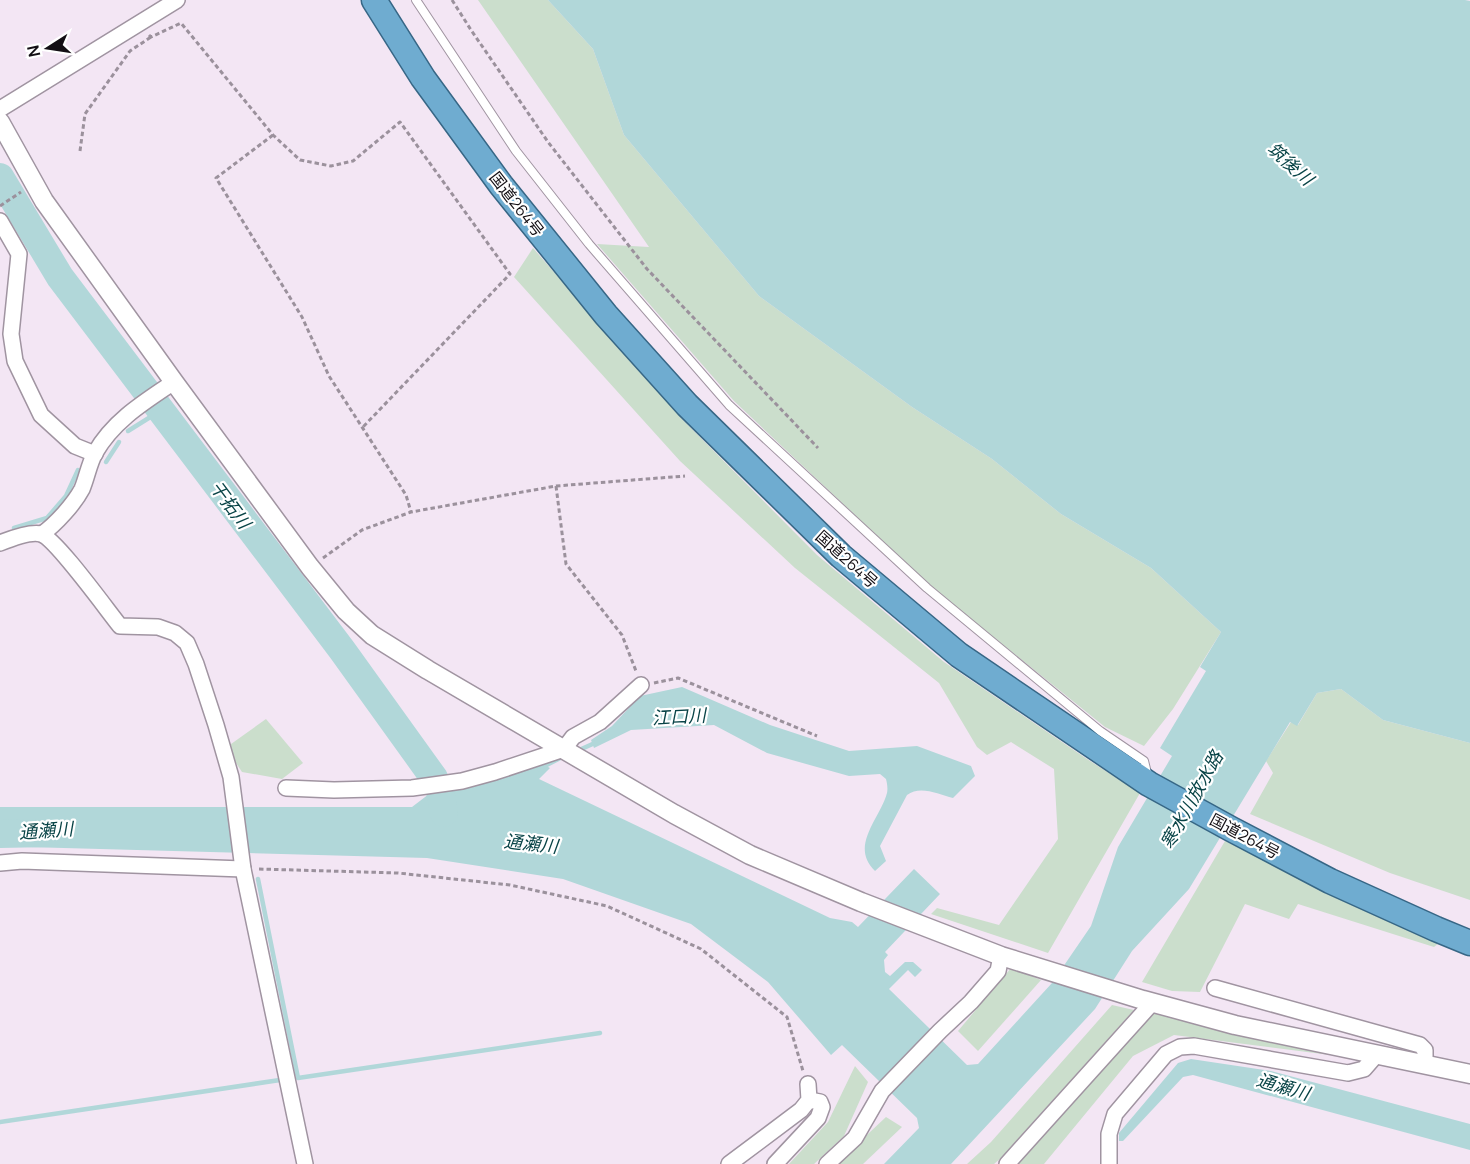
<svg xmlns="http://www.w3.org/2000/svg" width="1470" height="1164" font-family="Manrope,'Noto Sans JP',sans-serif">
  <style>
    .green { fill: #cbdecc }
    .water { fill: #b1d7d9 }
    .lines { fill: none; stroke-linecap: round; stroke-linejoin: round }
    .stream { stroke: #b1d7d9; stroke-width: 4.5 }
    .river { stroke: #b1d7d9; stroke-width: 28 }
    .service-casing { stroke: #a094a1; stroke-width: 10 }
    .minor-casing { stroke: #a094a1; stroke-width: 18 }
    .tertiary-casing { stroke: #a094a1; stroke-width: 21 }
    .trunk-casing { stroke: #376786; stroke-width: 27 }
    .path { stroke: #9b919c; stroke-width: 3; stroke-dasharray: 4.5 3; stroke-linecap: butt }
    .service { stroke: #fff; stroke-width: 8 }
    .minor { stroke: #fff; stroke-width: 15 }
    .tertiary { stroke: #fff; stroke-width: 18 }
    .trunk { stroke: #6facd0; stroke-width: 24 }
    .labels { text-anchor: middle; stroke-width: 4.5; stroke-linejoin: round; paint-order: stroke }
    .street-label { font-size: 16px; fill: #130f14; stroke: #fff }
    .water-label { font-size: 18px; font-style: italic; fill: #094447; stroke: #fff }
  </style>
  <rect width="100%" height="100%" fill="#f3e6f4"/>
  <!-- green -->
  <g class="green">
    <polygon points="478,0 548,0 593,49 624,135 759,296 912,407 992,459 1061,514 1151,568 1221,632 1173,709 1144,746 1105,727 930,586 734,401 597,244 649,247"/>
    <polygon points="533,248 682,419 817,555 944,662 1087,759 1140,793 1048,953 931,914 937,908 999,925 1058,839 1054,769 1011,742 987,755 977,747 939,683 795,568 680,461 514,277"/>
    <polygon points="1341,689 1383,720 1470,743 1470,900 1390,873 1250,814 1273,773 1266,761 1291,722 1298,725 1317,693"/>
    <polygon points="266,719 303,763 282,779 242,772 232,757 231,744"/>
    <polygon points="1225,841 1439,943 1434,947 1298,904 1289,919 1245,904 1200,992 1172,991 1142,982"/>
    <polygon points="1011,968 1041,980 978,1051 958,1031"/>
    <polygon points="1112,1005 1134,1010 1001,1158 994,1164 967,1164 991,1142"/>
    <polygon points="1153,1012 1338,1056 1174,1035 1133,1056 1044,1164 1016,1164"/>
    <polygon points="855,1066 868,1082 844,1136 814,1164 789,1164 828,1122"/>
    <polygon points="886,1117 902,1127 863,1164 836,1164"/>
  </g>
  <!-- water -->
  <g class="water">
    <polygon points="548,0 1465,0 1470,1 1470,743 1383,720 1341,689 1317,693 1297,726 1290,722 1189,889 1132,951 1095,1009 951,1164 884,1164 919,1128 917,1118 842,1045 831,1055 768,982 691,924 563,879 427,858 27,847 0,823 0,807 412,807 429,794 455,788 473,787 535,760 550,768 539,779 830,918 852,922 858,927 914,869 940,894 885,952 888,955 884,960 885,972 890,976 905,962 913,962 922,970 915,977 908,970 889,989 967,1065 978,1064 1052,983 1091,926 1118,847 1172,756 1160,748 1206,671 1200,667 1221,632 1151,568 1061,514 992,459 912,407 759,296 624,135 593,49"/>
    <path d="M682,687L770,725L849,751L917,746L971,766L975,776L953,798C938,794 920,785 907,795L880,846L886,861L875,871C849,846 880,819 887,793C888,788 887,783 886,779L880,774L849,776L767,753L714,725L631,730L594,748L591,740L612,726L640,696Z"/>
    <polygon points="1191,1059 1271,1071 1470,1124 1470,1150 1193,1075 1183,1077 1123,1141 1119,1141 1119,1133 1178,1063"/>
  </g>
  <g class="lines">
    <!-- stream -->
    <g class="stream">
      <polyline points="128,431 160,411"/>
      <polyline points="106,462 119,442"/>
      <polyline points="14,528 47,518 66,496 78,470"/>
      <polyline points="577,751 597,742"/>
      <polyline points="539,769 564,756"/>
      <polyline points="258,879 298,1078 600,1033"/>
      <polyline points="0,1122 280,1080"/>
    </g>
    <!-- river -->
    <g class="river">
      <polyline points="0,177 60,277 342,650 434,778 440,791 444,813"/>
      <polyline points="0,834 49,833"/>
    </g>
    <!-- service casing -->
    <g class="service-casing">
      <polyline id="service" points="416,0 516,151 589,244 729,405 927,588 1100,731 1144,761 1148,777"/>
    </g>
    <!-- minor casing -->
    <g class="minor-casing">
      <g id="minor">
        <polyline points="0,109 177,0"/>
        <polyline points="0,221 19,254 11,334 15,361 41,415 75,446 95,454"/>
        <path d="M42,534C56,524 74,504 82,489C87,477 89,464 95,453C113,421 144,402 174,382"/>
        <path d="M0,543C10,539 31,531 41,534C56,539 107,610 120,626L158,627L175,633L187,643L196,664L216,725L231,777L243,869L305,1164"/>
        <polyline points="286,788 334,790 412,788 462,781 495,772 564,749 573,737 600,722 641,685"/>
        <polyline points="0,863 22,861 243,869"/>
        <polyline points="1215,988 1420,1045 1425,1050 1425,1064"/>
        <polyline points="729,1164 801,1110 809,1100 808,1084"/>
        <polyline points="775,1164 818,1118 822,1107 820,1102 809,1100"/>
        <polyline points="827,1164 855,1138 882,1091 940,1031 971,1002 998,971 1001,956"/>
        <polyline points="1007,1164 1153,1002"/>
        <polyline points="1109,1164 1109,1134 1115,1114 1166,1054 1180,1047 1194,1046 1348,1073 1364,1069 1377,1054"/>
      </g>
    </g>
    <!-- tertiary casing -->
    <g class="tertiary-casing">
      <polyline id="tertiary" points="0,122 44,201 174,382 310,567 346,611 372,635 428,670 674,814 750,855 861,902 1001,956 1143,1000 1235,1025 1470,1074"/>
    </g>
    <!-- trunk casing -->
    <g class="trunk-casing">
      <polyline id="trunk" points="374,0 423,78 501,185 606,315 687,405 841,556 959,655 1149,784 1231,829 1330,881 1436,929 1470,943"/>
    </g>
    <!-- path -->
    <g class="path">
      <polyline points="452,0 471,30 548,142 647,269 818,448"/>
      <polyline points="149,35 151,37 181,23 273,135 300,160 331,166 353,161 400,122 510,274 362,428"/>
      <polyline points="273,135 216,178 302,317 329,376 406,495 411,512"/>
      <polyline points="80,151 85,114 130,51 151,37"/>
      <polyline points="0,206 21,192"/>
      <polyline points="556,486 566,564 622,635 636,671"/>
      <polyline points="323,558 362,530 411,512 556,486 685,476"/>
      <polyline points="654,683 678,678 817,736"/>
      <polyline points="259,869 398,873 510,885 607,906 701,949 787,1017 803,1071"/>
    </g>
    <!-- service -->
    <use href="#service" class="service"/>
    <!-- minor -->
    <use href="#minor" class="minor"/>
    <!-- tertiary -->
    <use href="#tertiary" class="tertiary"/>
    <!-- trunk -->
    <use href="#trunk" class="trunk"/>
  </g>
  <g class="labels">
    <!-- street labels -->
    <g class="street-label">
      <text transform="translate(517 204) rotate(52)" y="6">国道264号</text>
      <text transform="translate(847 559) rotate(42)" y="6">国道264号</text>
      <text transform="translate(1245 836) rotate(28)" y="6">国道264号</text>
    </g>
    <!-- water labels -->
    <g class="water-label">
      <text transform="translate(1290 164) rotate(42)" y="6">筑後川</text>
      <text transform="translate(230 505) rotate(53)" y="6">干拓川</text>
      <text transform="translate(679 717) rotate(-3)" y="6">江口川</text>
      <text transform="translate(1192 800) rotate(-61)" y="6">寒水川放水路</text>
      <text transform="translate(46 831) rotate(-4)" y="6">通瀬川</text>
      <text transform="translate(531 844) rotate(6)" y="6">通瀬川</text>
      <text transform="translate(1283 1087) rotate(16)" y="6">通瀬川</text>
    </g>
  </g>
  <!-- north arrow -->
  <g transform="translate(48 48) rotate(258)" stroke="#ffffff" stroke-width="4.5" paint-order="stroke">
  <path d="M0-4.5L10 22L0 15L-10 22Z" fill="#130f14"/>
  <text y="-9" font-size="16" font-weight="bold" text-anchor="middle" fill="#130f14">N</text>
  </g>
</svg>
